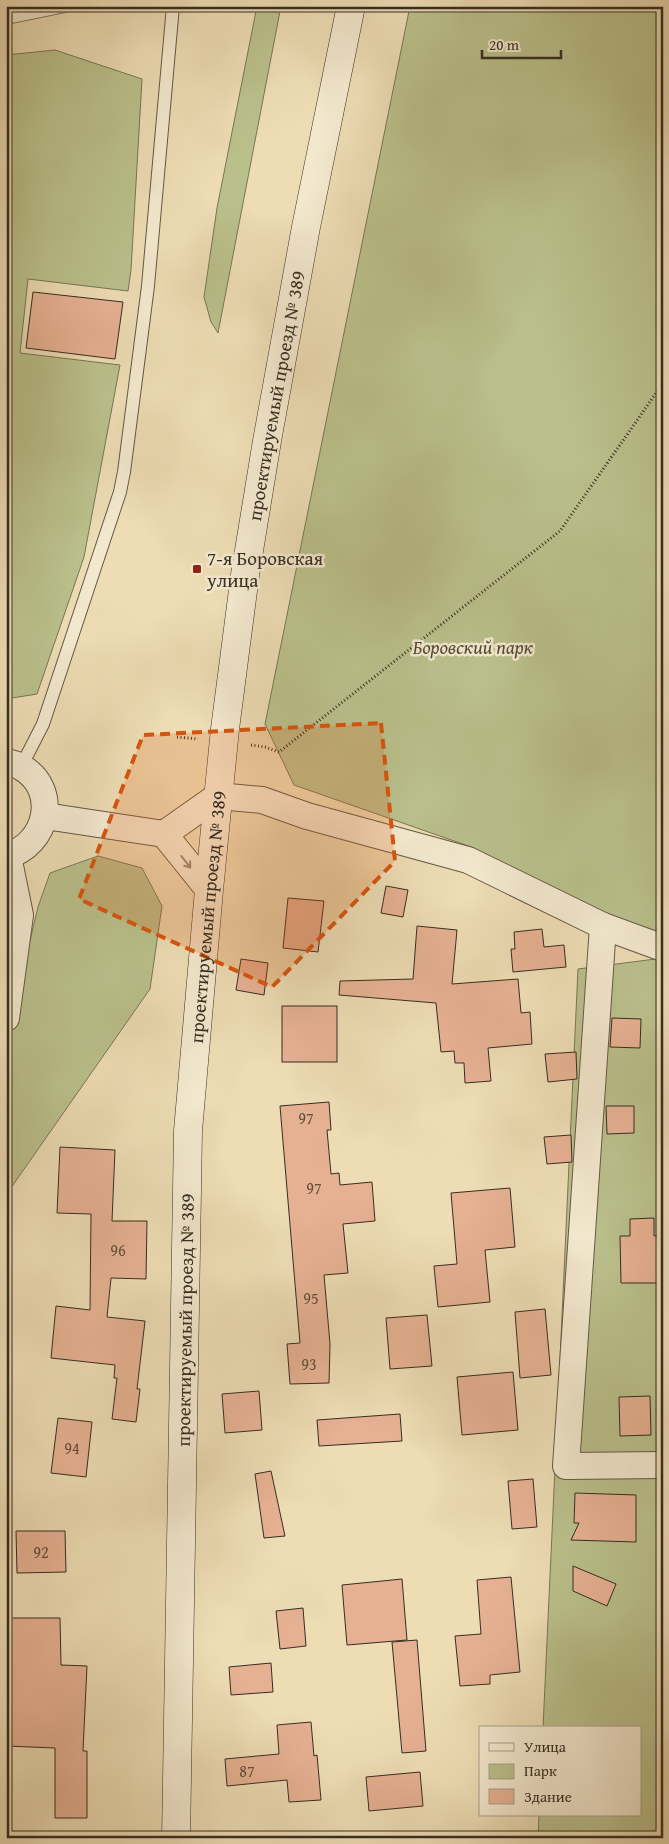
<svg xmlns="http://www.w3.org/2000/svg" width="669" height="1844" font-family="'Gentium Book Plus',serif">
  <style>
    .green { fill: #bac08c; stroke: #787657 }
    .building { fill: #e6b193; stroke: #372d22 }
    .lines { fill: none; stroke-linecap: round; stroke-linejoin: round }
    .service-casing { stroke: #645946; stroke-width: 14 }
    .minor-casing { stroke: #645946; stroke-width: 28 }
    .secondary-casing { stroke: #372d22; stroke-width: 29 }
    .path { stroke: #372d22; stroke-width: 3; stroke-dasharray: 1 2.5; stroke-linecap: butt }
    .service { stroke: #f3e8ce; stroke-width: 12 }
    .minor { stroke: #f3e8ce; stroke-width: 26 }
    .secondary { stroke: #f3e8ce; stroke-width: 28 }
    .oneway { stroke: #958a78 }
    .marked { fill: #d6550e; fill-opacity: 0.2; stroke: #d6550e; stroke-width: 4; stroke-dasharray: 10 6; stroke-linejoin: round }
    .poi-dot { fill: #8f2418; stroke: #f3e8ce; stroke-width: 2 }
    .labels { text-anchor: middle; stroke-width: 5; stroke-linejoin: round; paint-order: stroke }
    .number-label { font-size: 16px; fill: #634e3e }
    .street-label { font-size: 19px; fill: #372d22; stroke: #f3e8ce }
    .poi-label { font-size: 19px; fill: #372d22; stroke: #f3e8ce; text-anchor: start }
    .park-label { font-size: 19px; font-style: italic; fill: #514a37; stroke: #f3e8ce }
  </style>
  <rect width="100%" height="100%" fill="#eddcb4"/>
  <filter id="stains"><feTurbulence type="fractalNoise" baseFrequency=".004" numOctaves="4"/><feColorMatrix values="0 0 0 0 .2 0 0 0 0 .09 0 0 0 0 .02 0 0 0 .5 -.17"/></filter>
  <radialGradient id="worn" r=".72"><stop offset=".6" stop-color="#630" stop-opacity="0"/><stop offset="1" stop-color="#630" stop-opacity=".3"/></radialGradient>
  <!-- green -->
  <g class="green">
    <polygon points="257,6 281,6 218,333 211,322 204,297 217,208"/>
    <polygon points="410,6 663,6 663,941 650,938 474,848 294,785 265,724"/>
    <polygon points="55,50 142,79 131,270 128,291 28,279 20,353 120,365 84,557 37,694 6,699 6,55"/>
    <polygon points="98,856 142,868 162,906 150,989 6,1195 6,1042 38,907 50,873"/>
    <polygon points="663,958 663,1838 538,1838 539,1815 640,1815 640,1728 543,1728 578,969"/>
  </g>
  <!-- building -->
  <g class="building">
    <polygon points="33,292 123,302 115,359 26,348"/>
    <polygon points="386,886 408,890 403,917 381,913"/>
    <polygon points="288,898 324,901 318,952 283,948"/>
    <polygon points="417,926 457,930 452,984 518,979 521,1013 530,1012 532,1044 488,1048 491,1081 465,1083 464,1063 455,1063 454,1051 441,1052 436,1003 339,995 340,981 413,979"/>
    <polygon points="542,929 544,947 564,945 566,967 513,972 511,949 515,949 514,932"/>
    <polygon points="241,959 268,963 264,995 236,990"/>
    <rect x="282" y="1006" width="55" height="56"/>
    <polygon points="612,1018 641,1019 640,1048 610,1047"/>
    <polygon points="576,1052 577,1079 548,1082 545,1054"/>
    <polygon points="329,1102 331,1130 327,1130 331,1174 339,1173 340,1185 372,1182 375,1221 343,1224 348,1273 324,1275 330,1344 329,1383 290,1384 287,1344 300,1343 280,1106"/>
    <polygon points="606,1106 634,1106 634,1133 607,1134"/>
    <polygon points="571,1135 572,1162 547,1164 544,1137"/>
    <polygon points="60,1147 115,1150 112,1221 147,1221 146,1279 111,1278 107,1317 145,1321 137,1389 140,1389 136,1422 112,1419 117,1378 114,1378 115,1365 51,1358 56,1306 90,1310 91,1214 57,1213"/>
    <polygon points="510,1188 515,1247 485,1250 490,1302 438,1307 434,1266 457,1264 451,1193"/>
    <polygon points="654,1218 654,1236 663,1235 663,1283 621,1283 620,1236 630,1236 630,1219"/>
    <polygon points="545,1309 551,1375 520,1378 515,1312"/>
    <polygon points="427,1315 432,1366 390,1369 386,1318"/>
    <polygon points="513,1372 518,1430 462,1435 457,1377"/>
    <polygon points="259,1391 262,1430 225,1433 222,1394"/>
    <polygon points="650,1396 651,1435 620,1436 619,1397"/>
    <polygon points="400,1414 402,1441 319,1446 317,1420"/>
    <polygon points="58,1418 92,1422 86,1477 51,1473"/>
    <polygon points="271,1471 285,1536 264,1538 255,1474"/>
    <polygon points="533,1479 537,1527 512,1529 508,1481"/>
    <polygon points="575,1493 636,1495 636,1542 571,1540 579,1523 574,1523"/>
    <polygon points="16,1531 65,1531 66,1572 17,1573"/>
    <polygon points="573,1566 616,1584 607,1606 573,1591"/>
    <polygon points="511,1577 520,1672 490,1675 490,1684 460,1686 455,1636 481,1634 477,1580"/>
    <polygon points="402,1579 407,1640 347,1645 342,1585"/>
    <polygon points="303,1608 306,1646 280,1649 276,1611"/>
    <polygon points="6,1618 60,1618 61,1665 87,1666 83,1751 87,1751 87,1818 55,1818 55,1748 6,1746"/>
    <polygon points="417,1640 426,1751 402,1753 392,1642"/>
    <polygon points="271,1663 273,1692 231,1695 229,1667"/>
    <polygon points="311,1722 314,1756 317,1755 321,1800 289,1802 287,1780 227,1786 225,1759 279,1754 277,1725"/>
    <polygon points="420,1772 423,1806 369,1811 366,1777"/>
  </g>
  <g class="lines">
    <!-- service casing -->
    <g class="service-casing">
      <g id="service">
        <polyline points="6,18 65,6"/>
        <polyline points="21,767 43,724 120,492 124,472 148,286 173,6"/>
      </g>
    </g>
    <!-- minor casing -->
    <g class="minor-casing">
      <g id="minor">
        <path d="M6,762C11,763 17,764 21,767C60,789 48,845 6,856"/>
        <polyline points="45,816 164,834 209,890"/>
        <polyline points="164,834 218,796 262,800 307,816 468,860 603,926 566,1466 663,1465"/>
        <polyline points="603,926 663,948"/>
        <polyline points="6,1018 20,915 8,856"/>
      </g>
    </g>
    <!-- secondary casing -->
    <g class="secondary-casing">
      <g id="secondary">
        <path id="s1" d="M176,1838L188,1131L209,890L225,729L245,575L267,441L306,227L351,6"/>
      </g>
    </g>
    <!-- path -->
    <g class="path">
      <polyline points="177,737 198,739"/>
      <polyline points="251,745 265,747 279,752 560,531 663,383"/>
    </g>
    <!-- service -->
    <use href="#service" class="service"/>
    <!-- minor -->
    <use href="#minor" class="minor"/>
    <!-- secondary -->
    <use href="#secondary" class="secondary"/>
  </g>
  <!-- one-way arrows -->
  <defs><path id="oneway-shaft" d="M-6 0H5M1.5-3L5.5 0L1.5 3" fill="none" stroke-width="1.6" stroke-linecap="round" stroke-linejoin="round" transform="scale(1.25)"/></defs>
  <use class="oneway" href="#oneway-shaft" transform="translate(186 862) rotate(52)"/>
  <!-- marked area -->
  <path class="marked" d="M381,723L395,861L272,987L79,899L143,735Z"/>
  <!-- markers -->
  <rect class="poi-dot" x="192" y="564" width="10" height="10" rx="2.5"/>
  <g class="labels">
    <!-- number labels -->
    <g class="number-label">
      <text x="306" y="1124">97</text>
      <text x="314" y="1194">97</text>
      <text x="118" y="1256">96</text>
      <text x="311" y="1304">95</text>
      <text x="309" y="1370">93</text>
      <text x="72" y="1454">94</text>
      <text x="41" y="1558">92</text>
      <text x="247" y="1777">87</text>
    </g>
    <!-- street labels -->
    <g class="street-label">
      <text dy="7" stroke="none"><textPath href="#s1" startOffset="1448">проектируемый проезд № 389</textPath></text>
      <text dy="7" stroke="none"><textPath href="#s1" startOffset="922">проектируемый проезд № 389</textPath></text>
      <text dy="7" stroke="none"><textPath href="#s1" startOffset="518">проектируемый проезд № 389</textPath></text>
    </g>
    <!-- poi labels -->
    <g class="poi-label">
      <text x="207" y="565">7-я Боровская<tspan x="207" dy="22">улица</tspan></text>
    </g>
    <!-- park labels -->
    <g class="park-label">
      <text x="473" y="654">Боровский парк</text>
    </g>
  </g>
  <!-- margin -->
  <rect width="669" height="1844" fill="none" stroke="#eddcb4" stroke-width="25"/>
  <rect x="8" y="8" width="654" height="1829" fill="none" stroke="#372d22" stroke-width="2.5"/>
  <rect x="12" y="12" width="644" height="1819" fill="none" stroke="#372d22"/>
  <!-- legend -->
  <rect x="479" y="1726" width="162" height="90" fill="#f3e8ce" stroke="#a89d89"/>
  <rect x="489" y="1743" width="25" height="8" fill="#f3e8ce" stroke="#a89d89"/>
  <text x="524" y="1752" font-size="15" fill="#372d22">Улица</text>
  <rect x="489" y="1764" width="25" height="15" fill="#bac08c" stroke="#a89d89"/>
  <text x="524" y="1776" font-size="15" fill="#372d22">Парк</text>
  <rect x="489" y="1789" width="25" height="15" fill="#e6b193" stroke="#a89d89"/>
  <text x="524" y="1802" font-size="15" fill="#372d22">Здание</text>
  <!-- scale -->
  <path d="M482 50v8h79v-8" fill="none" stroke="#372d22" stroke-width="2.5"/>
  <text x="489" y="50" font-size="15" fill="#372d22" stroke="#f3e8ce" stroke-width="4" paint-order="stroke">20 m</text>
  <rect width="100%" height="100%" filter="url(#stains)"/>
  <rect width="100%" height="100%" fill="url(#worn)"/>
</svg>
